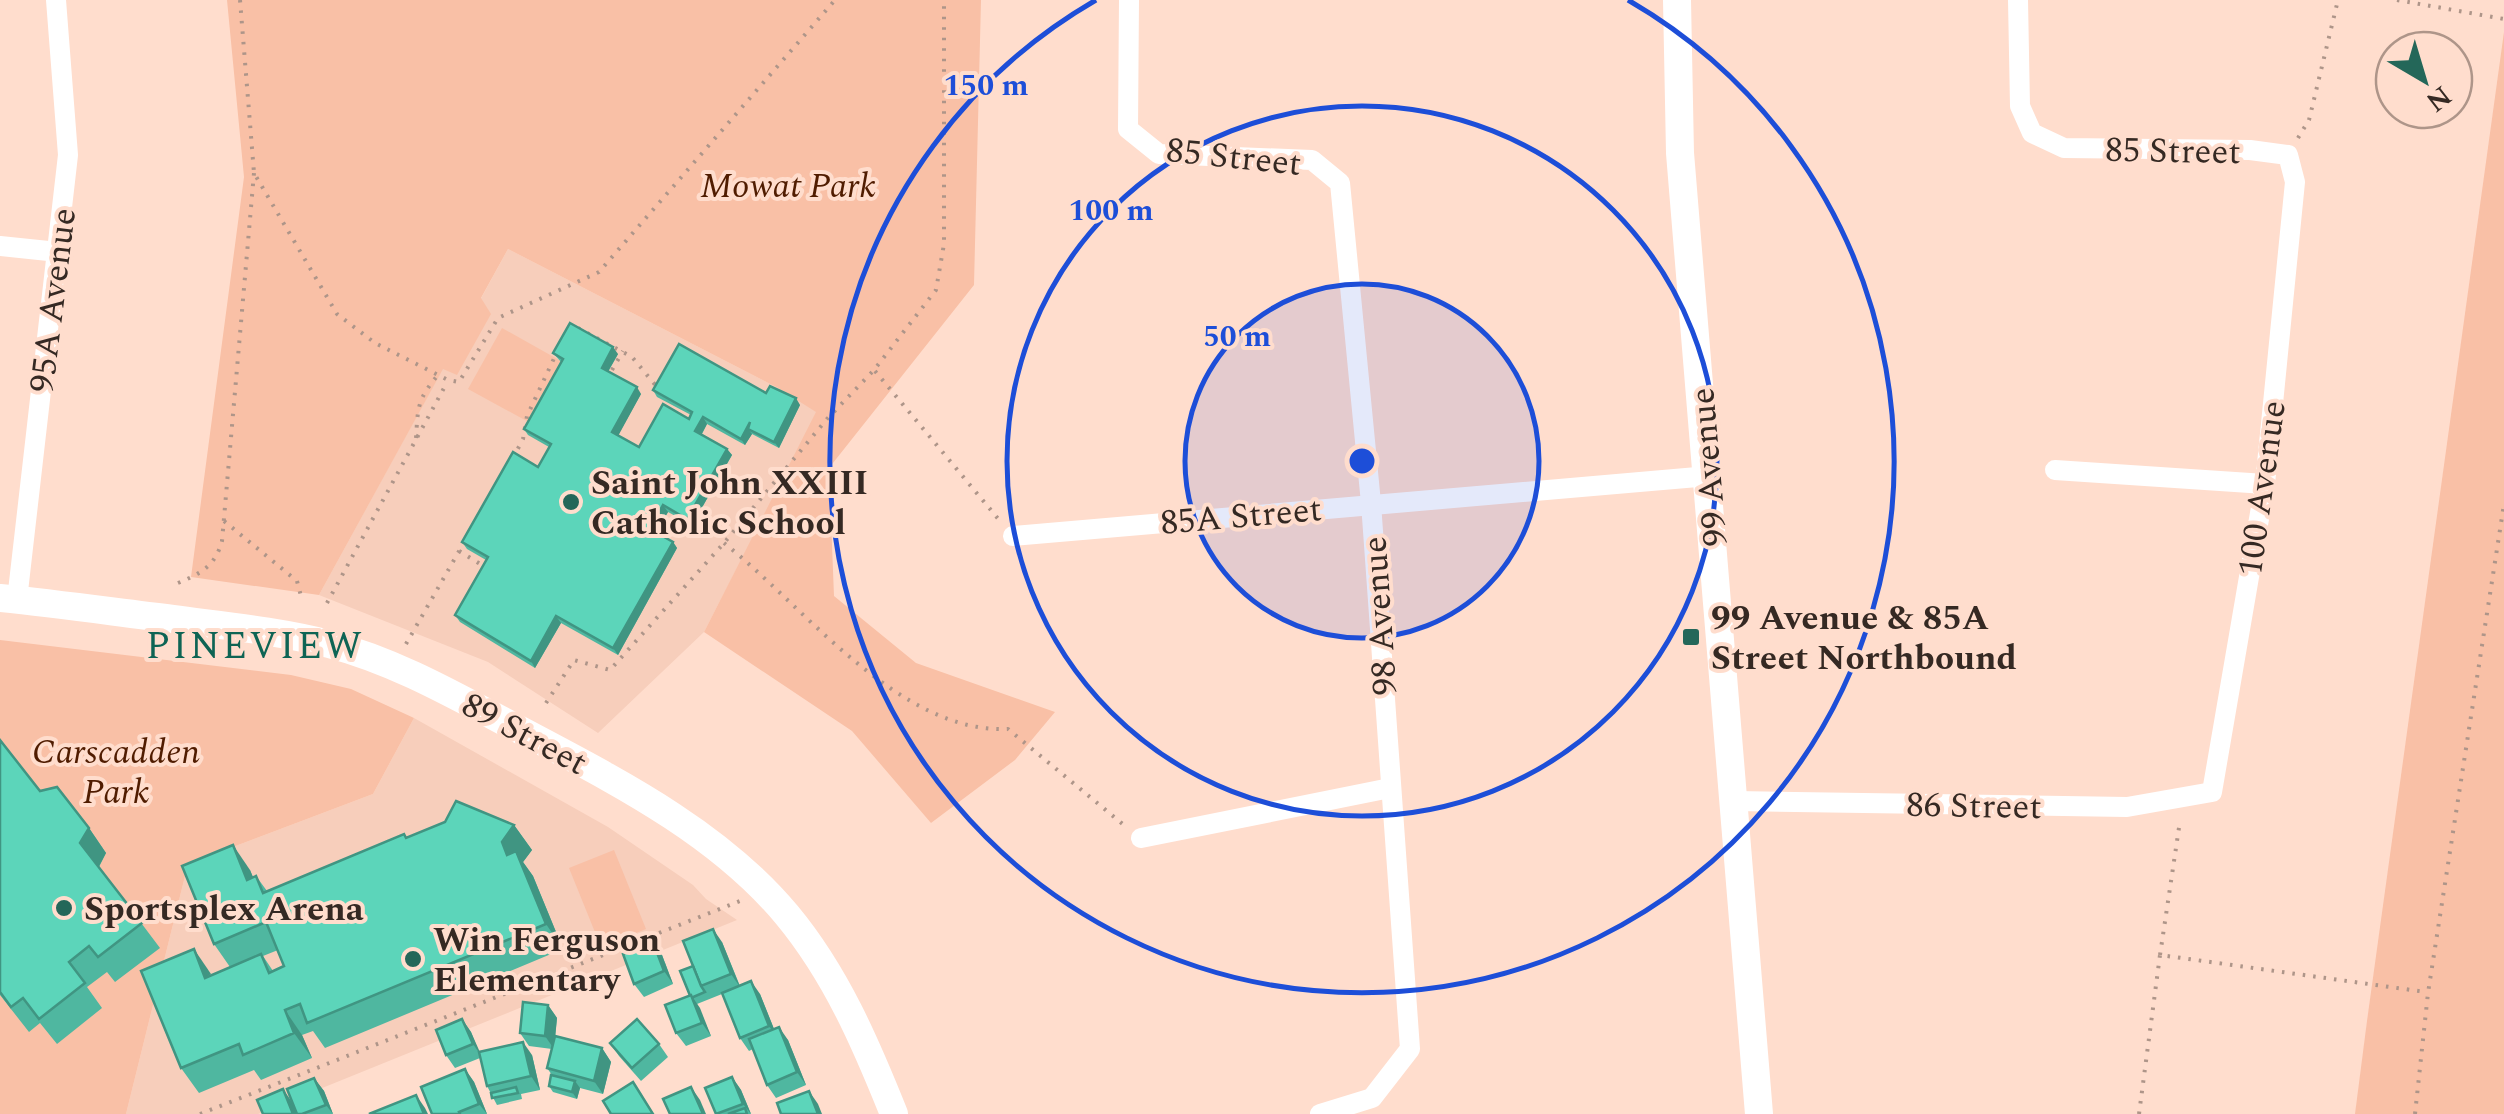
<svg xmlns="http://www.w3.org/2000/svg" width="2504" height="1114" font-family="Spectral,serif">
  <style>
    .built { fill: #f7cebb }
    .green { fill: #f9c0a6 }
    .lines { fill: none; stroke-linecap: round; stroke-linejoin: round }
    .path { stroke: #ae9589; stroke-width: 4; stroke-dasharray: 2.5 8; stroke-linecap: butt }
    .street { stroke: #fff; stroke-width: 20 }
    .secondary { stroke: #fff; stroke-width: 28 }
    .wall { fill: #4fb7a0; fill-rule: evenodd }
    .shaded-wall { fill: #409582 }
    .building { fill: #5cd5ba; stroke: #409582; stroke-width: 2.5 }
    .ring { fill: none; stroke: #1d4ed8; stroke-width: 5 }
    .poi-dot { fill: #246759; stroke: #ffddcd; stroke-width: 4 }
    .labels { text-anchor: middle; stroke-width: 8; stroke-linejoin: round; paint-order: stroke }
    .street-label { font-size: 35px; fill: #352923; stroke: #ffddcd }
    .park-label { font-size: 35px; font-style: italic; fill: #501c00; stroke: #ffddcd }
    .poi-label { font-size: 35px; font-weight: bold; fill: #352923; stroke: #ffddcd; text-anchor: start }
    .neighbourhood-label { font-size: 38px; letter-spacing: 2.5px; fill: #0e6454; stroke: #ffddcd }
    .centre { fill: #1d4ed8; stroke: #ffddcd; stroke-width: 5 }
    .ring-label { font-size: 30px; text-anchor: middle; font-weight: bold; fill: #1d4ed8; stroke: #ffddcd; stroke-width: 8; stroke-linejoin: round; paint-order: stroke }
  </style>
  <rect width="100%" height="100%" fill="#ffddcd"/>
  <!-- built -->
  <g class="built">
    <polygon points="508,249 819,409 704,632 598,733 488,662 319,595"/>
    <polygon points="414,718 608,827 693,885 706,899 737,920 258,1114 126,1114 188,864 373,794"/>
  </g>
  <!-- green -->
  <g class="green">
    <polygon points="227,0 981,0 974,285 829,468 834,596 916,663 1055,712 1015,760 931,823 852,731 704,632 816,412 778,388 508,249 481,298 491,314 457,375 443,369 319,595 191,577 244,177"/>
    <polygon points="2504,32 2504,1114 2355,1114 2367,1021"/>
    <polygon points="502,328 568,365 534,425 468,389"/>
    <polygon points="0,640 291,675 351,689 414,718 373,794 188,864 126,1114 0,1114"/>
    <polygon points="614,850 646,929 601,947 569,868"/>
  </g>
  <g class="lines">
    <!-- path -->
    <g class="path">
      <polyline points="240,0 254,173 337,314 375,343 448,380 459,382 498,318 599,272 835,0"/>
      <polyline points="2397,0 2504,19"/>
      <polyline points="2298,138 2309,120 2338,0"/>
      <polyline points="578,328 632,357 657,387"/>
      <polyline points="612,370 623,351"/>
      <polyline points="875,371 1000,521"/>
      <path d="M416,438C418,407 417,400 438,375"/>
      <polyline points="513,458 523,439 527,416 557,352"/>
      <polyline points="224,521 297,581 301,596"/>
      <path d="M724,543C803,605 899,734 1008,729L1125,826"/>
      <polyline points="459,551 485,567"/>
      <path d="M178,583C202,573 215,566 222,541L254,173"/>
      <polyline points="327,603 444,388"/>
      <polyline points="406,644 466,539"/>
      <polyline points="546,703 574,660 610,670 724,543 827,419 874,370 936,290 944,244 944,0"/>
      <polyline points="2160,955 2180,821"/>
      <polyline points="200,1114 740,901"/>
      <polyline points="2139,1114 2160,955 2426,992"/>
      <polyline points="2415,1114 2428,993 2504,504"/>
    </g>
    <!-- street -->
    <g class="street">
      <polyline points="1129,0 1128,129 1159,154 1312,160 1340,183 1371,503 1410,1049 1372,1098 1320,1114"/>
      <polyline points="0,246 58,252"/>
      <polyline points="2055,470 2265,484"/>
      <polyline points="1013,536 1709,476"/>
      <polyline points="17,600 68,155 56,0"/>
      <polyline points="1735,801 2127,807 2212,792 2265,484 2295,182 2288,155 2250,150 2064,148 2032,133 2020,106 2018,0"/>
      <polyline points="1141,838 1390,788"/>
    </g>
    <!-- secondary -->
    <g class="secondary">
      <polyline points="1677,0 1680,153 1759,1114"/>
      <path d="M0,598C58,604 115,612 173,619C225,626 278,631 329,644C398,662 459,698 522,731C616,781 718,832 787,915C836,974 866,1044 894,1114"/>
    </g>
  </g>
  <!-- wall -->
  <g class="wall">
    <polygon points="553,353 618,354 608,372 641,394 618,435 639,447 689,419 691,415 657,397 653,390 766,393 800,405 779,448 752,434 745,445 707,424 702,434 727,449 732,455 692,525 668,512 663,520 656,532 673,542 677,548 618,655 561,623 535,668 460,622 455,615 486,560 467,549 462,542 538,467 549,447 528,435 524,429 561,362"/>
    <polygon points="0,740 40,791 89,828 106,853 99,867 160,948 115,982 107,972 87,987 102,1008 57,1044 40,1023 29,1032 0,995"/>
    <path d="M514,825L532,850L523,862L533,876L563,949L325,1048L313,1031L302,1035L312,1058L261,1080L254,1070L199,1093L181,1068L211,975L230,967L214,944L250,870L253,877L256,876L267,891L404,834L407,838ZM278,950L284,966L273,971L263,956Z"/>
    <polygon points="722,942 740,986 760,994 774,1029 788,1040 806,1085 776,1098 767,1085 753,1049 749,1051 740,1038 722,994 697,1004 711,1036 686,1046 676,1033 690,995 693,966"/>
    <polygon points="662,955 673,984 644,997 634,984"/>
    <polygon points="548,1005 557,1018 555,1037 602,1048 611,1062 603,1094 580,1088 577,1099 553,1092 549,1086 552,1075 547,1068 552,1049 529,1046 520,1033"/>
    <polygon points="462,1019 471,1032 479,1052 532,1055 540,1090 521,1094 522,1099 497,1105 487,1086 480,1058 455,1068 446,1055"/>
    <polygon points="610,1043 659,1044 668,1057 641,1081 619,1056"/>
    <polygon points="465,1069 474,1082 487,1114 432,1114"/>
    <polygon points="732,1077 741,1090 751,1114 716,1114"/>
    <polygon points="314,1078 324,1091 333,1114 263,1114 292,1102"/>
  </g>
  <!-- shaded-wall -->
  <g class="shaded-wall">
    <polygon points="613,347 618,354 606,375 602,368"/>
    <polygon points="637,387 641,394 617,438 612,432"/>
    <polygon points="796,398 800,405 779,448 774,442"/>
    <polygon points="703,417 707,424 700,437 695,431"/>
    <polygon points="750,422 748,429 752,434 745,445 741,439"/>
    <polygon points="727,449 732,455 692,525 687,519"/>
    <polygon points="663,505 668,512 655,535 650,529"/>
    <polygon points="673,542 677,548 618,655 613,648"/>
    <polygon points="556,616 561,623 535,668 531,661"/>
    <polygon points="514,825 532,850 523,862 533,876 563,949 546,924 507,855 502,842"/>
    <polygon points="89,828 106,853 98,868 80,843"/>
    <polygon points="233,845 250,870 264,905 247,880"/>
    <polygon points="713,929 722,942 740,987 731,974"/>
    <polygon points="653,942 662,955 673,984 664,971"/>
    <polygon points="194,949 211,974 205,978"/>
    <polygon points="751,981 760,994 778,1039 769,1026"/>
    <polygon points="691,995 700,1008 711,1036 702,1023"/>
    <polygon points="548,1005 557,1018 554,1049 545,1036"/>
    <polygon points="285,1010 302,1035 312,1058 294,1033"/>
    <polygon points="462,1019 471,1032 482,1057 473,1044"/>
    <polygon points="779,1027 788,1040 806,1085 797,1072"/>
    <polygon points="523,1042 532,1055 540,1090 531,1076"/>
    <polygon points="602,1048 611,1062 603,1094 594,1081"/>
    <polygon points="465,1069 474,1082 487,1114 479,1104"/>
    <polygon points="732,1077 741,1090 751,1114 743,1104"/>
    <polygon points="314,1078 324,1091 333,1114 326,1105"/>
    <polygon points="575,1081 580,1088 577,1099 572,1092"/>
    <polygon points="691,1087 700,1100 706,1114 703,1114"/>
    <polygon points="283,1089 292,1102 297,1114 293,1114"/>
    <polygon points="809,1091 818,1104 822,1114 818,1114"/>
    <polygon points="416,1095 425,1108 428,1114 424,1114"/>
  </g>
  <!-- building -->
  <g class="building">
    <polygon points="570,323 613,347 602,368 637,387 612,432 639,447 663,404 689,419 692,412 653,390 679,344 766,393 770,386 796,398 774,442 748,429 750,422 741,439 703,417 695,431 727,449 687,519 663,505 658,514 650,529 673,542 613,648 556,616 531,661 455,615 488,557 462,542 513,452 538,467 551,444 524,429 563,359 553,353"/>
    <polygon points="0,740 40,791 57,787 89,828 80,843 142,923 98,957 89,946 69,962 85,983 39,1019 23,998 11,1007 0,992"/>
    <polygon points="456,801 514,825 502,842 507,855 516,851 546,924 307,1023 300,1004 285,1010 294,1033 243,1055 239,1044 181,1068 141,971 194,949 205,978 261,954 269,973 284,966 266,922 214,944 182,866 233,845 247,880 256,876 263,893 404,834 406,838 445,822"/>
    <polygon points="713,929 731,974 701,986 683,941"/>
    <polygon points="653,942 664,971 634,984 623,954"/>
    <polygon points="693,966 701,986 705,992 691,998 680,971"/>
    <polygon points="751,981 769,1026 740,1038 722,993"/>
    <polygon points="691,995 702,1023 676,1033 665,1005"/>
    <polygon points="523,1002 548,1005 545,1036 520,1033"/>
    <polygon points="462,1019 473,1044 446,1055 436,1030"/>
    <polygon points="637,1019 659,1044 632,1068 610,1043"/>
    <polygon points="779,1027 797,1072 767,1085 749,1039"/>
    <polygon points="555,1036 602,1048 594,1081 547,1068"/>
    <polygon points="523,1042 531,1076 487,1086 479,1052"/>
    <polygon points="465,1069 479,1104 459,1112 460,1114 432,1114 421,1087"/>
    <polygon points="551,1075 575,1081 572,1092 549,1086"/>
    <polygon points="732,1077 743,1104 716,1114 705,1088"/>
    <polygon points="314,1078 326,1105 302,1114 297,1114 287,1089"/>
    <polygon points="633,1082 653,1114 611,1114 603,1101"/>
    <polygon points="516,1087 518,1093 492,1098 491,1093"/>
    <polygon points="691,1087 703,1114 670,1114 663,1099"/>
    <polygon points="283,1089 293,1114 263,1114 257,1100"/>
    <polygon points="809,1091 818,1114 781,1114 777,1103"/>
    <polygon points="416,1095 424,1114 369,1114"/>
    <polygon points="745,1108 747,1114 728,1114"/>
  </g>
  <!-- distance rings -->
  <circle cx="1362" cy="461" r="177" fill="#1d4ed8" fill-opacity=".12"/>
  <g class="ring">
    <circle cx="1362" cy="461" r="177"/>
    <circle cx="1362" cy="461" r="355"/>
    <path d="M1628 0A532 532 0 1 1 1096 0"/>
  </g>
  <!-- markers -->
  <g class="poi-dot">
    <circle cx="571" cy="502" r="10"/>
    <rect x="1681" y="627" width="20" height="20" rx="5"/>
    <circle cx="64" cy="908" r="10"/>
    <circle cx="413" cy="959" r="10"/>
  </g>
  <g class="labels">
    <!-- street labels -->
    <g class="street-label">
      <text transform="translate(2173 150) rotate(1)" y="12">85 Street</text>
      <text transform="translate(1234 156) rotate(6)" y="12">85 Street</text>
      <text transform="translate(52 300) rotate(-83)" y="12">95A Avenue</text>
      <text transform="translate(1708 467) rotate(-95)" y="12">99 Avenue</text>
      <text transform="translate(2261 488) rotate(-82)" y="12">100 Avenue</text>
      <text transform="translate(1241 515) rotate(-5)" y="12">85A Street</text>
      <text transform="translate(1379 616) rotate(-94)" y="12">98 Avenue</text>
      <text transform="translate(525 733) rotate(28)" y="12">89 Street</text>
      <text transform="translate(1974 805) rotate(1)" y="12">86 Street</text>
    </g>
    <!-- park labels -->
    <g class="park-label">
      <text x="788" y="197">Mowat Park</text>
      <text x="116" y="763">Carscadden<tspan x="116" dy="40">Park</tspan></text>
    </g>
    <!-- poi labels -->
    <g class="poi-label">
      <text x="591" y="494">Saint John XXIII<tspan x="591" dy="40">Catholic School</tspan></text>
      <text x="1711" y="629">99 Avenue &amp; 85A<tspan x="1711" dy="40">Street Northbound</tspan></text>
      <text x="84" y="920">Sportsplex Arena</text>
      <text x="433" y="951">Win Ferguson<tspan x="433" dy="40">Elementary</tspan></text>
    </g>
    <!-- neighbourhood labels -->
    <g class="neighbourhood-label">
      <text x="255" y="658">PINEVIEW</text>
    </g>
  </g>
  <circle cx="1362" cy="461" r="15" class="centre"/>
  <g class="ring-label">
    <text x="986" y="95">150 m</text>
    <text x="1111" y="220">100 m</text>
    <text x="1237" y="346">50 m</text>
  </g>
  <!-- north arrow -->
  <g transform="translate(2424 80) rotate(142)"><circle r="48" fill="#ffddcd" stroke="#ae9589" stroke-width="2.5"/>
  <path d="M0-8L18 38L0 25L-18 38Z" fill="#246759"/>
  <text y="-15" font-size="28" font-weight="bold" text-anchor="middle" fill="#352923">N</text>
  </g>
</svg>
